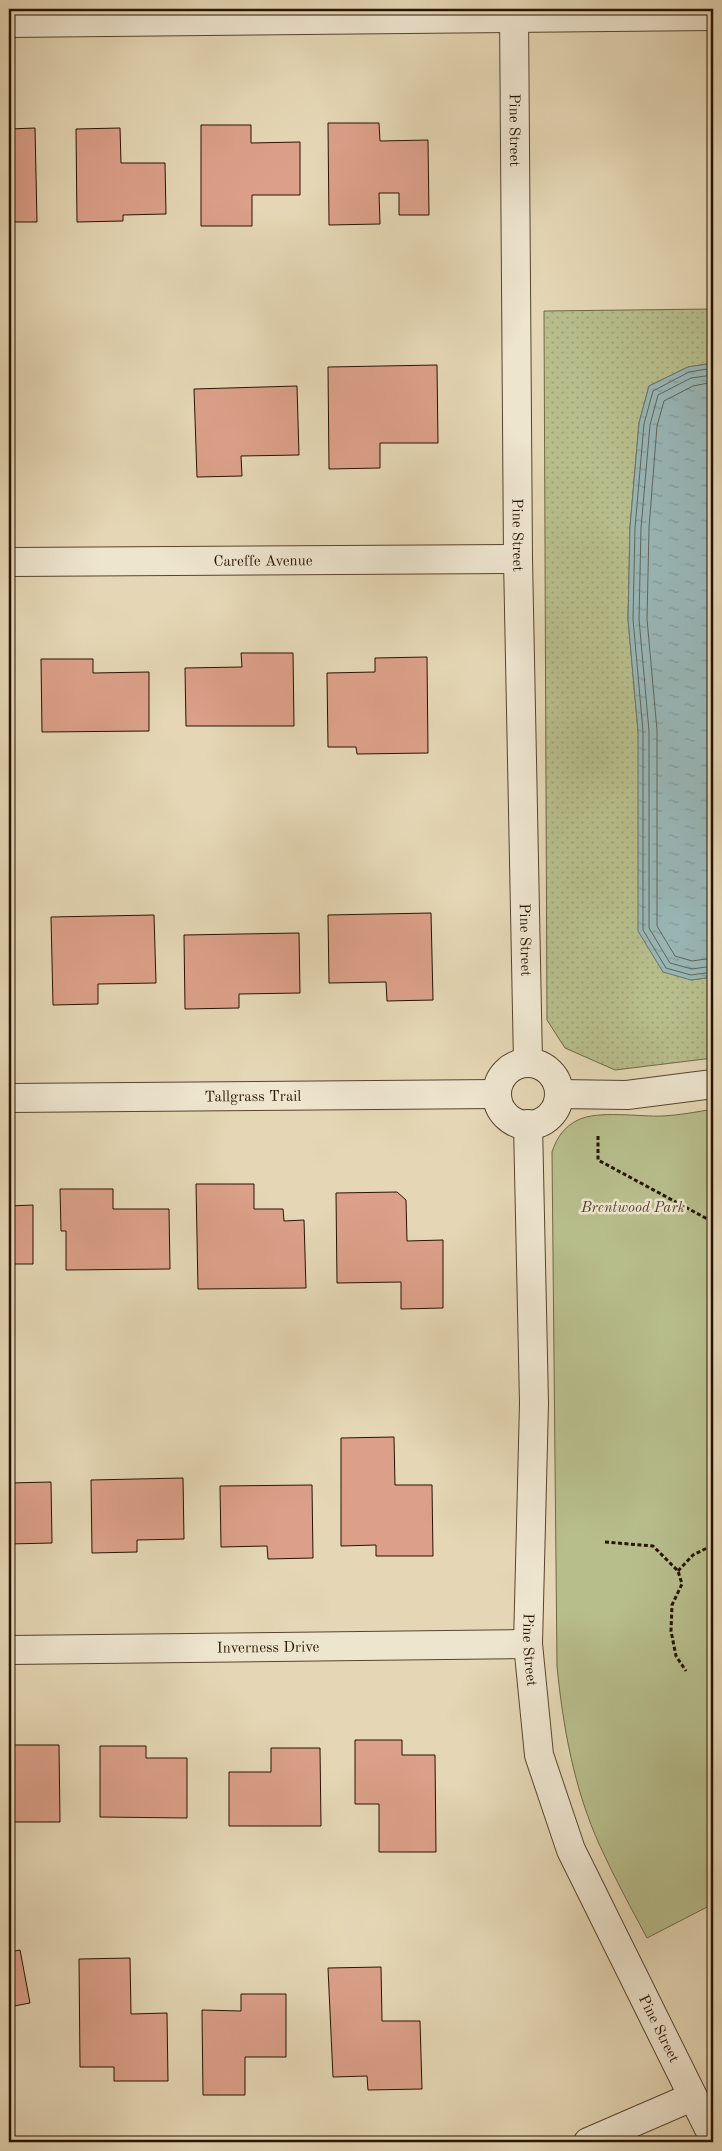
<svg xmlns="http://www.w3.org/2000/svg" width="722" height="2151" font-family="'Old Standard TT',serif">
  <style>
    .grass { fill: url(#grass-dots); stroke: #706846 }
    .park { fill: #b7be8c; stroke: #706846 }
    .water { fill: url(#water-ripples); stroke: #6c756e }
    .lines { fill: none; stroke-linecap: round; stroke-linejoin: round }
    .shore { stroke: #60655c; stroke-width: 1 }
    .building { fill: #dca08a; stroke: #281300 }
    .street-casing { stroke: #57442d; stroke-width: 30 }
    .path { stroke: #281300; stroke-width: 3; stroke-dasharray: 4 2.5; stroke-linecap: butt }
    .street { stroke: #eee5cf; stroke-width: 28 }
    .labels { text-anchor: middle; stroke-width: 5; stroke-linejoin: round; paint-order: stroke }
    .street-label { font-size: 15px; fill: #281300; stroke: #eee5cf }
    .park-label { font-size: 15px; font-style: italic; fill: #53462a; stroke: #eee5cf }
  </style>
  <defs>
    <pattern id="grass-dots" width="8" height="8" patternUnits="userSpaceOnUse" patternTransform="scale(1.25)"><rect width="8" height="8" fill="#b7be8c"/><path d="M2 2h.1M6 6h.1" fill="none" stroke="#9da277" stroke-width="1.8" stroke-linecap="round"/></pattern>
    <pattern id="water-ripples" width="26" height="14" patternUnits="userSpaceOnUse" patternTransform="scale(1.25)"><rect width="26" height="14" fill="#99b7b7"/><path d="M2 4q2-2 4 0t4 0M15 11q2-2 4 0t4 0" fill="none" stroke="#849c9c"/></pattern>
  </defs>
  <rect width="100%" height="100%" fill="#e5d7b5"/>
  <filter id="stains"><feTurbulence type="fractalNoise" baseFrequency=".004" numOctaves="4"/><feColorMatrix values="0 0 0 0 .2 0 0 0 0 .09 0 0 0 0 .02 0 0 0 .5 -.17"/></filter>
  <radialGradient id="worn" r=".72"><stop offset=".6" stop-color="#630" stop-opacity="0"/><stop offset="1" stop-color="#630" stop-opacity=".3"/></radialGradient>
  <!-- grass -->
  <polygon class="grass" points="713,309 713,363 688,367 649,386 639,423 630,527 628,619 638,731 691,980 713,977 713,1058 615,1070 565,1048 547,1020 544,311"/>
  <!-- park -->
  <path class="park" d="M713,1109V1904L647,1938C631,1908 614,1877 600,1846C574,1789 563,1727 557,1666L552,1152C557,1137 564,1127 578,1120C598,1110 640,1117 663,1116C680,1115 697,1112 713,1109Z"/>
  <!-- water -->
  <polygon class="water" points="713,363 713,977 691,980 663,972 638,931 638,731 628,619 630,527 639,423 649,386 688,367"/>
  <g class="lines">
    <!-- shore -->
    <g class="shore">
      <polyline points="713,368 689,372 653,391 644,424 635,528 633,619 643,731 643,930 666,968 691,975 713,972"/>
      <polyline points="713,375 691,378 658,395 650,425 641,528 639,619 649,731 649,928 670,963 692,969 713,966"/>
      <polyline points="713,382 693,386 664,401 657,426 649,528 647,619 657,730 657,926 675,956 692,961 713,958"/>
    </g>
  </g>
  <!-- building -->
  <g class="building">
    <polygon points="328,123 379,123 380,141 428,140 429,215 399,215 399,193 379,193 380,224 329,225"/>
    <polygon points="201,125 251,125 251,143 300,142 300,195 252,195 252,226 201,226"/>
    <polygon points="35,128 37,222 9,222 9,129"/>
    <polygon points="120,128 121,163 165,163 166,214 123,215 123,221 77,222 76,129"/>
    <polygon points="437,365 438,443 380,443 380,468 329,469 328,367"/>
    <polygon points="9,377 11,465 9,465"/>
    <polygon points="297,386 299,455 241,456 242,476 197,477 194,389"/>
    <polygon points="241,653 293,653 294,726 186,726 185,668 242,667"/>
    <polygon points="427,657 428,753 357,754 356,747 328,747 327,673 375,672 375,658"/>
    <polygon points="41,659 93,659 93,673 149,672 149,731 42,732"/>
    <polygon points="431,913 433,1000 387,1001 386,982 329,983 328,915"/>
    <polygon points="154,915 156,983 98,984 98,1004 53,1005 51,917"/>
    <polygon points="299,933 300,993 239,994 239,1008 185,1009 184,935"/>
    <polygon points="196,1184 254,1184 254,1209 283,1209 284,1221 304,1220 306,1288 198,1289"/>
    <polygon points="60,1189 113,1189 113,1209 169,1209 170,1269 66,1270 66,1231 61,1231"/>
    <polygon points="397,1192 406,1200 407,1241 443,1240 443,1308 401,1309 401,1282 337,1283 336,1193"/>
    <polygon points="33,1205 33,1264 9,1264 9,1206"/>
    <polygon points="394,1437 395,1485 432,1485 433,1556 376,1556 376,1545 341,1546 341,1438"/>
    <polygon points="183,1478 184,1539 137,1540 137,1552 92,1553 91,1480"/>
    <polygon points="51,1482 52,1543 9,1544 9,1483"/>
    <polygon points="312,1485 313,1558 268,1559 267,1546 221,1547 220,1486"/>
    <polygon points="355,1740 402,1740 402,1755 435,1755 436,1852 379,1852 379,1804 355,1804"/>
    <polygon points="10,1745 59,1745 60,1822 9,1822"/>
    <polygon points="100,1746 146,1746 146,1758 187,1758 187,1818 100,1817"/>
    <polygon points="271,1748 320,1748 321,1826 229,1826 229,1772 271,1772"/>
    <polygon points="20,1950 30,2003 9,2007 9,1952"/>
    <polygon points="130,1958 131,2014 167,2013 168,2081 114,2081 114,2067 80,2067 79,1959"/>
    <polygon points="381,1967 382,2021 420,2021 422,2089 368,2090 367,2076 333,2077 328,1968"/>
    <polygon points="241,1994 286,1994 286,2057 245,2057 245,2095 203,2095 202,2010 241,2011"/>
  </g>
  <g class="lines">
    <!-- street casing -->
    <g class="street-casing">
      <g id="street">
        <path id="s1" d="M514,9L518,559L528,1062"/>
        <polyline points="9,23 713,16"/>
        <path id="s2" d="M9,562L518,559"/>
        <circle cx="528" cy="1094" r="31"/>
        <polyline points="559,1094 627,1095 713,1084"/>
        <path id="s3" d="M9,1098L497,1094"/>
        <path id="s4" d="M528,1124L534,1403L528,1644L539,1755L571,1850L713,2137"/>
        <path id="s5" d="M9,1650L528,1644"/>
        <polyline points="588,2142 692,2097"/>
      </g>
    </g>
    <!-- path -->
    <g class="path">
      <polyline points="598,1136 598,1160 713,1222"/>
      <polyline points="605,1542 653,1546 678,1571 682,1584 672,1605 671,1631 676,1656 686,1671"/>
      <polyline points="678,1571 693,1555 713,1545"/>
    </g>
    <!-- street -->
    <use href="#street" class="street"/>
  </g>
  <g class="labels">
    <!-- street labels -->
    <g class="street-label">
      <text dy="5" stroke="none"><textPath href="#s1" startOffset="121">Pine Street</textPath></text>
      <text dy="5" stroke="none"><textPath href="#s1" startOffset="526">Pine Street</textPath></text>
      <text dy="5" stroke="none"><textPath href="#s2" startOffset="254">Careffe Avenue</textPath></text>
      <text dy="5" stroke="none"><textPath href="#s1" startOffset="931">Pine Street</textPath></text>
      <text dy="5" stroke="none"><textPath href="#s3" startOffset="244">Tallgrass Trail</textPath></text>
      <text dy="5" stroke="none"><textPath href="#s5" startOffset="259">Inverness Drive</textPath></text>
      <text dy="5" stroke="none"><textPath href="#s4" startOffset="526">Pine Street</textPath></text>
      <text dy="5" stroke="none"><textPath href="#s4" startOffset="931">Pine Street</textPath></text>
    </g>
    <!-- park labels -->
    <g class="park-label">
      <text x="633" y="1212">Brentwood Park</text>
    </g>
  </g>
  <!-- margin -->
  <rect width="722" height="2151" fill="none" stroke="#e5d7b5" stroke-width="30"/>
  <rect x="10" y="10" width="702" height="2131" fill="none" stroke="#281300" stroke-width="2.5"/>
  <rect x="15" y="15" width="692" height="2121" fill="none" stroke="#281300"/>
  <rect width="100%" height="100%" filter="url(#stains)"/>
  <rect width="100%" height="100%" fill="url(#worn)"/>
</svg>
